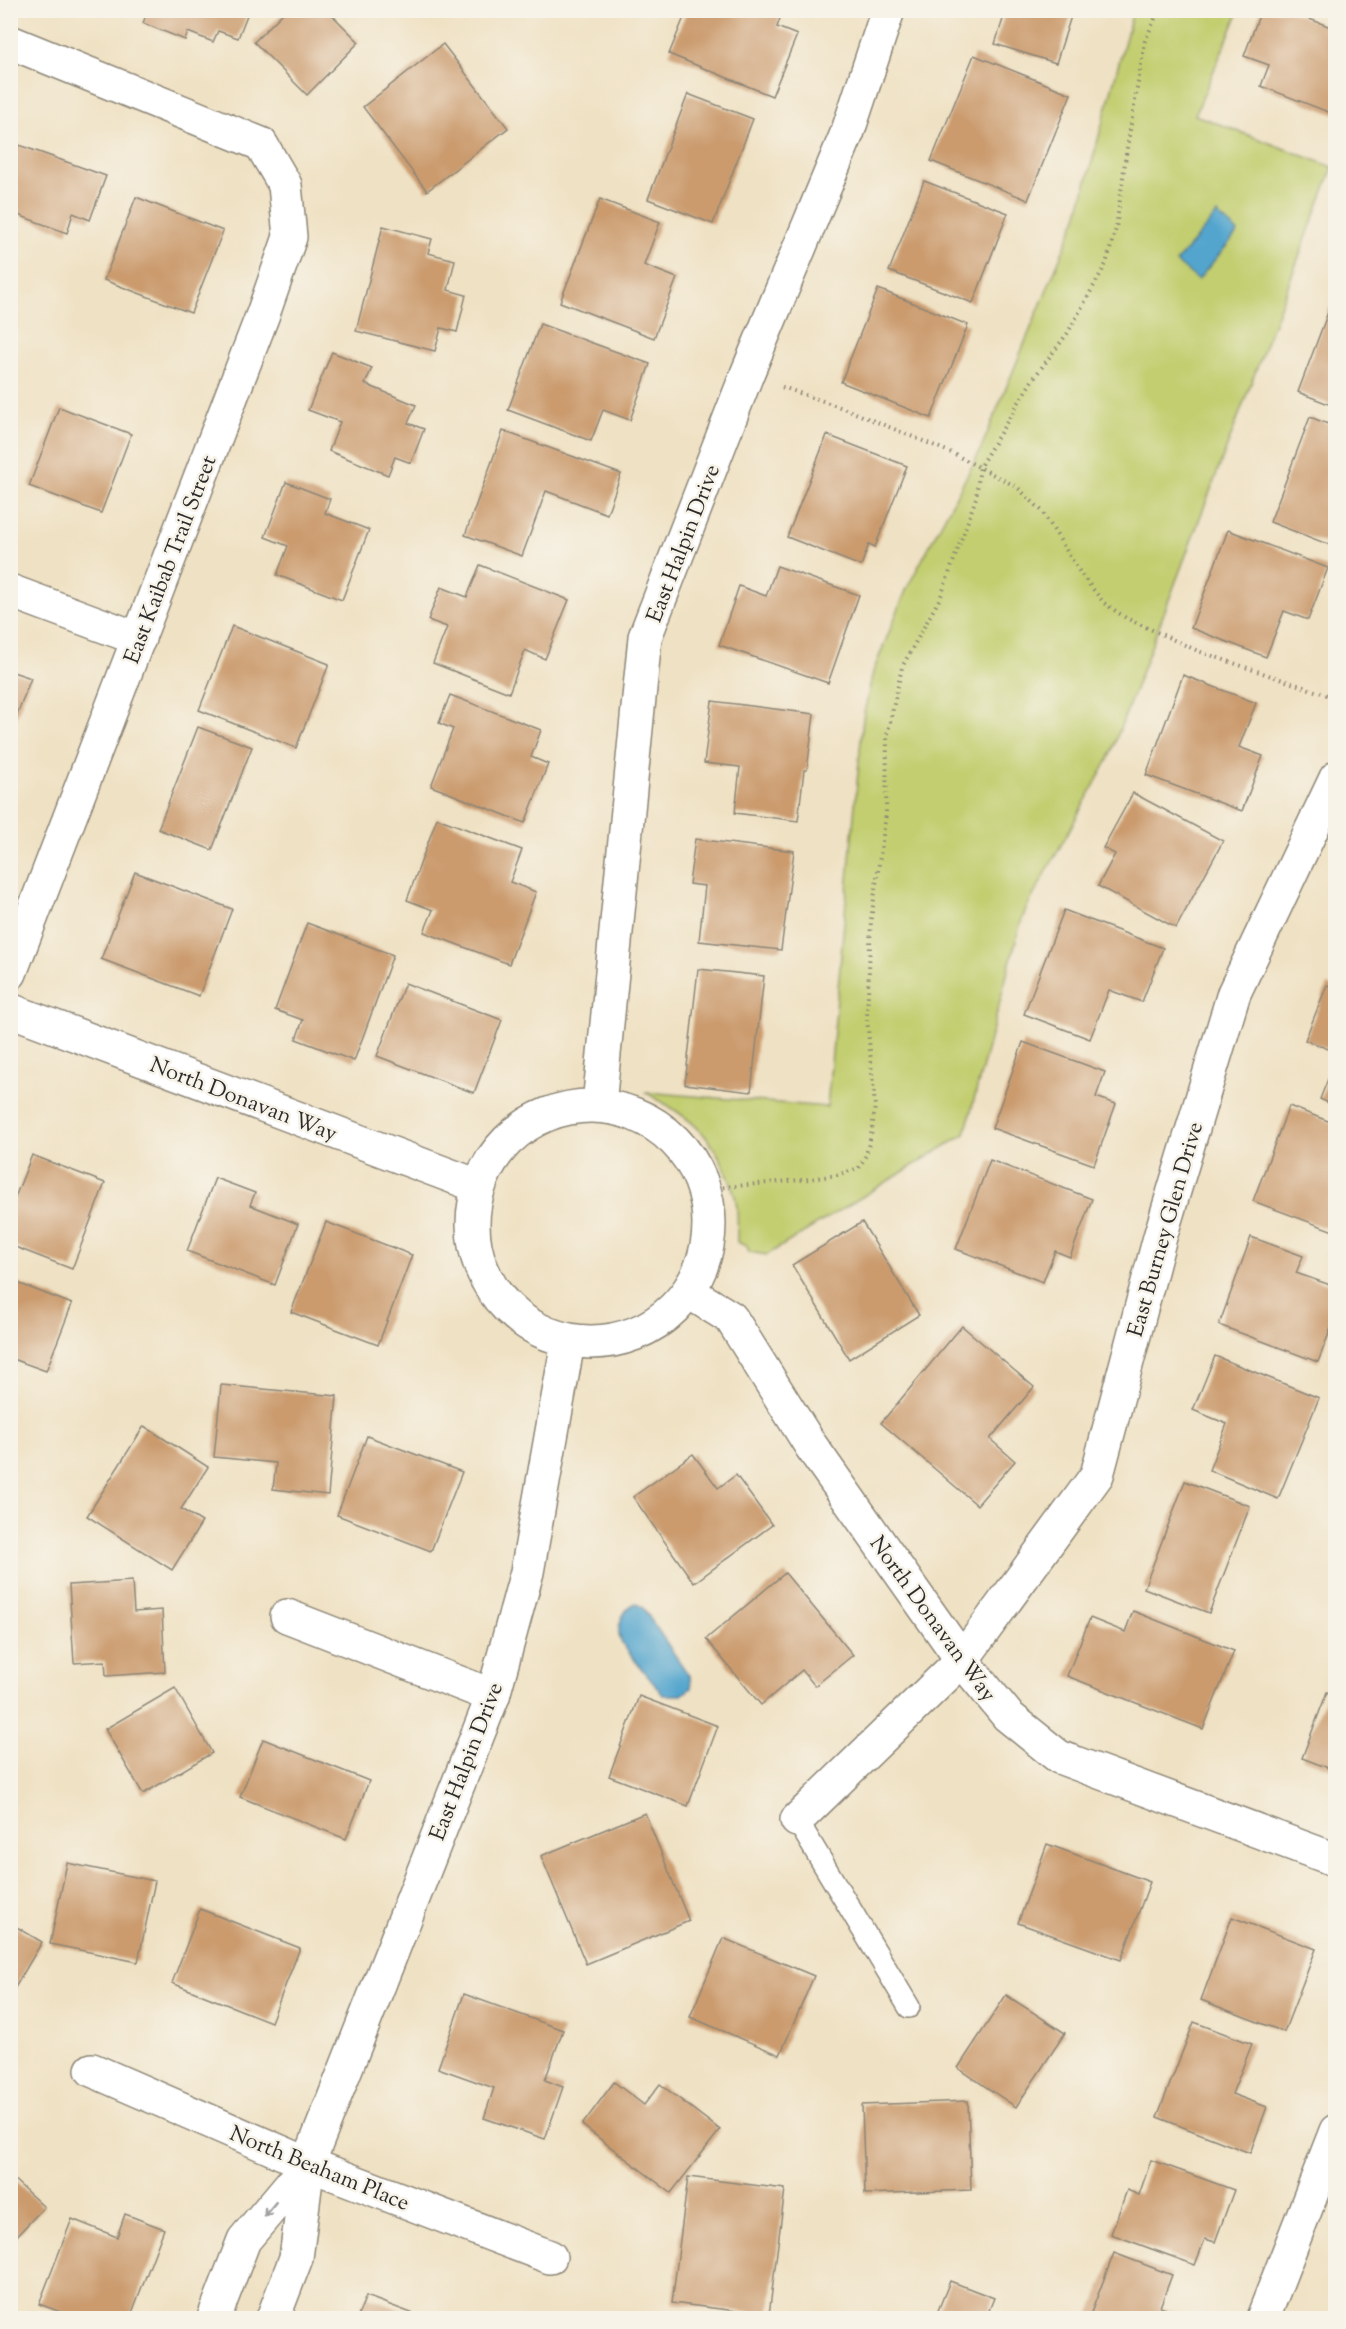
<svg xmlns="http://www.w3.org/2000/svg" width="1346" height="2329" font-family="'Sorts Mill Goudy',serif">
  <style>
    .green { fill: #c2ce6f; stroke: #767c4d; stroke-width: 1.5 }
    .water { fill: #53a5ce; stroke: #3f687c; stroke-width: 1.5 }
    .building { fill: #cb9b6e }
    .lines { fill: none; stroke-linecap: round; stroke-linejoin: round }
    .service-casing { stroke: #8d8677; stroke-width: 24 }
    .minor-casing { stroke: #8d8677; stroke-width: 36 }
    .path { stroke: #8d8677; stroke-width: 4; stroke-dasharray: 1.5 4.5; stroke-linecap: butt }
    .service { stroke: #fff; stroke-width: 21 }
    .minor { stroke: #fff; stroke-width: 33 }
    .oneway { stroke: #a0a0a0 }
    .labels { text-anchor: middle; stroke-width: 5; stroke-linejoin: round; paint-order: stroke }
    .street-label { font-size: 22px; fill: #2b2b2b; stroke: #f7f3e8 }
  </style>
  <rect width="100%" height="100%" fill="#f7f3e8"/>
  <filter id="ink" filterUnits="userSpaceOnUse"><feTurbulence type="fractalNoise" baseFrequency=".0167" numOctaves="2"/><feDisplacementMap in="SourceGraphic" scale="12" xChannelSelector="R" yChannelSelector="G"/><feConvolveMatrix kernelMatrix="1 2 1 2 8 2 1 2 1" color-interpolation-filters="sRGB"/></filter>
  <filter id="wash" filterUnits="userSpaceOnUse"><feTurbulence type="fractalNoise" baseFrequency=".008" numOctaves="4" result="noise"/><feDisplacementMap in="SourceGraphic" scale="24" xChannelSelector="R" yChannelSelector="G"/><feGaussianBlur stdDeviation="1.35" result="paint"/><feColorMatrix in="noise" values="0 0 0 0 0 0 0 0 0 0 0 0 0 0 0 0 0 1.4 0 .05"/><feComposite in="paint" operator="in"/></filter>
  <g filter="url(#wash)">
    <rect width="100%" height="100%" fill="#efe1c3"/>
    <!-- green -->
    <path class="green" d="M1133,11H1239L1195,115L1333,167L1109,758L1026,909L1020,925L965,1134L767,1255L749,1252L747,1246L737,1242C737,1232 738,1221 737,1210C737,1199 733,1189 729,1179C713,1133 686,1115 645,1092L827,1107L863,718L873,672L907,588L979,453L1077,217Z"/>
    <!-- water -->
    <g class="water">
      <polygon points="1217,214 1238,232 1198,280 1176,262"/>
      <path d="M636,1603L643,1608L690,1677L691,1688L682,1695H663C656,1685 622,1647 620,1639C616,1625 624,1608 636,1603Z"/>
    </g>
    <g id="blocks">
      <!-- building -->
      <g class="building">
        <polygon points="148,10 249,10 238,38 218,31 213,42 188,32 185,40 143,23"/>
        <polygon points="286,10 327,10 359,42 307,95 254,42"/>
        <polygon points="687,10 783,10 777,27 797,35 772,96 669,54"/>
        <polygon points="1006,10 1073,10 1056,63 995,44"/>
        <polygon points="1261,10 1286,10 1336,29 1336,115 1261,86 1269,65 1244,56"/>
        <polygon points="443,44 508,128 427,191 363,107"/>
        <polygon points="974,55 1071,94 1028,200 931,161"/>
        <polygon points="688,94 753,119 713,224 648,199"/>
        <polygon points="19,145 106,176 90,220 73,213 67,233 10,212 10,168"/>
        <polygon points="924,181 1008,213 973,303 889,271"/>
        <polygon points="136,197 223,231 191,313 104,280"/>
        <polygon points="600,199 660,222 644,265 677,278 654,338 560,302"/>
        <polygon points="383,226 432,239 428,253 455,260 448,290 466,295 457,332 441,328 435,351 356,331"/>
        <polygon points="878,289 968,325 931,418 841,382"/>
        <polygon points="1330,307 1336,309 1336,407 1298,392"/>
        <polygon points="540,324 650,364 630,420 603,410 591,441 508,410"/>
        <polygon points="332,352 372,368 365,384 416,405 408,423 424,429 411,463 395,457 388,475 329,451 340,422 308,410"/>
        <polygon points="59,407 131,434 101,513 29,486"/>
        <polygon points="1310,417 1336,427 1335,547 1270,522"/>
        <polygon points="503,431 621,474 607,514 546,491 522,556 465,535"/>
        <polygon points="827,435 907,466 875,547 869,544 861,566 787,537"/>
        <polygon points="286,482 330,499 325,513 369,530 342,600 277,575 288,546 265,537"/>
        <polygon points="1228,530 1328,568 1308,620 1284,611 1266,657 1191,628"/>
        <polygon points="480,565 569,600 545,659 525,650 509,693 433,663 447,627 428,620 441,587 467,597"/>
        <polygon points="777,566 859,595 828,683 719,645 739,586 766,596"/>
        <polygon points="232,626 329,664 296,748 199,710"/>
        <polygon points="10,671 31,678 11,731 10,731"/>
        <polygon points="1183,675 1256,703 1239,747 1263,756 1242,811 1146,775"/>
        <polygon points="450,695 541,730 531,757 548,764 525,823 431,786 453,729 439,723"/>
        <polygon points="712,701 814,714 807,770 804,770 798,821 735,813 740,767 704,763"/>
        <polygon points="198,727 252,747 212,850 158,829"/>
        <polygon points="1133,793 1223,841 1176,928 1098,886 1115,854 1103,848"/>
        <polygon points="437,818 522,850 510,882 536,892 509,964 424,932 433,910 407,900"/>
        <polygon points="695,839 794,851 781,950 699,941 705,886 689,884"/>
        <polygon points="135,872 232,909 199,996 101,959"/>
        <polygon points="1064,910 1163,948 1142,1002 1109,990 1090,1039 1024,1014"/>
        <polygon points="307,923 393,955 354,1061 296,1039 303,1020 275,1010"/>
        <polygon points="698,969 764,976 751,1092 685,1084"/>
        <polygon points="405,983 502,1020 474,1093 377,1056"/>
        <polygon points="1327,985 1336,988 1336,1052 1305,1040"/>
        <polygon points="1023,1042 1105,1072 1096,1097 1116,1104 1094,1165 992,1128"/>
        <polygon points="1336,1059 1336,1106 1320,1099"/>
        <polygon points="1289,1106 1336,1124 1336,1232 1253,1201"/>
        <polygon points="32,1155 105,1183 72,1269 10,1245 10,1210"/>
        <polygon points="990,1160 1092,1199 1070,1257 1055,1251 1043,1282 956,1249"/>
        <polygon points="215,1178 255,1193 250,1205 298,1224 275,1285 187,1251"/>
        <polygon points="326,1222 412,1255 378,1345 291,1312"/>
        <polygon points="862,1222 919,1315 849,1359 792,1265"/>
        <polygon points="1251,1237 1303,1256 1296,1273 1336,1287 1336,1315 1318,1362 1219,1325"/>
        <polygon points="10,1280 72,1304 46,1371 10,1358"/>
        <polygon points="962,1326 1034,1387 990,1439 1015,1461 977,1505 881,1423"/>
        <polygon points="1215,1356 1319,1398 1278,1499 1209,1470 1227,1424 1193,1410"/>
        <polygon points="221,1385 337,1396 328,1495 273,1489 276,1463 214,1457"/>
        <polygon points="144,1426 208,1467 181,1509 202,1522 172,1570 87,1516"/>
        <polygon points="367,1436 462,1472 431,1551 337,1515"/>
        <polygon points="693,1454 718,1488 736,1475 772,1525 694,1583 633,1497"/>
        <polygon points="1185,1481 1250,1506 1209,1613 1144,1588"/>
        <polygon points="785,1573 853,1655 815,1686 802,1670 761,1705 706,1639"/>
        <polygon points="132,1581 134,1612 162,1610 165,1672 106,1676 105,1661 74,1663 69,1585"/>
        <polygon points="1133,1611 1234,1651 1203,1729 1067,1676 1090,1618 1125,1632"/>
        <polygon points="175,1688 212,1753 143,1794 105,1729"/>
        <polygon points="1327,1692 1336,1695 1336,1771 1302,1758"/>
        <polygon points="639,1696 718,1726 688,1806 609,1776"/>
        <polygon points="263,1739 369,1781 346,1839 240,1797"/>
        <polygon points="645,1813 689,1921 586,1964 541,1856"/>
        <polygon points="1047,1844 1150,1882 1121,1960 1018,1923"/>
        <polygon points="67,1863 155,1881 138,1962 50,1944"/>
        <polygon points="200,1909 300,1948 271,2022 172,1983"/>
        <polygon points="1232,1917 1316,1949 1284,2032 1201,2000"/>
        <polygon points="10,1923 42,1942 10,1996"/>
        <polygon points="723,1938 814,1976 780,2055 690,2017"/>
        <polygon points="464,1994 563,2030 545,2080 563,2087 545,2139 484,2118 494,2088 438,2068"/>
        <polygon points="1006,1995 1065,2033 1016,2107 958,2068"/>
        <polygon points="1194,2022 1252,2044 1232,2094 1267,2107 1250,2153 1157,2117"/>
        <polygon points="614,2082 644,2105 660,2084 720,2130 671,2193 582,2125"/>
        <polygon points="968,2101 971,2190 865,2194 862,2105"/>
        <polygon points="1151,2160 1234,2190 1215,2242 1205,2239 1195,2265 1111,2234 1127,2190 1139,2195"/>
        <polygon points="10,2176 44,2207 10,2243"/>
        <polygon points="688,2177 785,2189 769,2315 672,2303"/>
        <polygon points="125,2214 164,2229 130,2318 77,2318 39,2304 72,2219 117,2237"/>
        <polygon points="1114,2253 1172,2275 1160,2307 1185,2316 1185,2318 1089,2318"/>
        <polygon points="950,2281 994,2298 986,2318 935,2318"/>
        <polygon points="366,2296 422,2317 421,2318 357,2318"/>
      </g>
    </g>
  </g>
  <g filter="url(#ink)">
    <use href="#blocks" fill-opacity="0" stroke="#8d8677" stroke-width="1.5"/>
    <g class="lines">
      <!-- service casing -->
      <g class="service-casing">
        <polyline id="service" points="797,1820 909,2007"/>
      </g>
      <!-- minor casing -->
      <g class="minor-casing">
        <g id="minor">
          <polyline points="10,42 261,144 285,185 290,237 263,314 10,973"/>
          <polyline points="10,591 139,639"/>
          <polyline points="10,1010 478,1186"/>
          <polyline points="599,1105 645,637 747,374 848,131 888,10"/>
          <circle cx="591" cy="1224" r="118"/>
          <polyline points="689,1292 731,1318 811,1446 962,1660 1008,1716 1059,1757 1336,1860"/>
          <polyline points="287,1616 493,1696"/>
          <polyline points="797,1820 962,1660 1097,1475 1160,1237 1234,993 1336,778"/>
          <polyline points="92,2070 308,2164 550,2257"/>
          <polyline points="214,2318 244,2240 308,2164"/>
          <polyline points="273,2318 296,2258 308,2164 493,1696 527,1572 568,1342"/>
          <polyline points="1263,2318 1336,2131"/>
        </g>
      </g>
      <!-- path -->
      <g class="path">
        <polyline points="782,387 843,408 952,453 1017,487 1042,511 1081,574 1104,603 1126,618 1198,651 1336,698"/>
        <polyline points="705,1189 810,1179 837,1175 859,1168 866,1155 872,1131 875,1106 867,1018 871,920 886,814 887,736 902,667 941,596 976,498 980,466 1033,379 1067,334 1106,264 1116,228 1127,148 1145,41 1159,10"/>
      </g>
      <!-- service -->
      <use href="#service" class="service"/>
      <!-- minor -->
      <use href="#minor" class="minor"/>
    </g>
    <!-- one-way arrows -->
    <defs><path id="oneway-shaft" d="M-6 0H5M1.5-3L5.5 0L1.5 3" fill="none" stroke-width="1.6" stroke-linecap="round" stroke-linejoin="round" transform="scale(1.5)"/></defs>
    <use class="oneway" href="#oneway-shaft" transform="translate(270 2209) rotate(130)"/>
  </g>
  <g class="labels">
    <!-- street labels -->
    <g class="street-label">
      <text transform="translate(682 543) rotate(-69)" y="8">East Halpin Drive</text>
      <text transform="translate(169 559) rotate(-69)" y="8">East Kaibab Trail Street</text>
      <text transform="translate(244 1098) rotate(21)" y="8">North Donavan Way</text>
      <text transform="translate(1164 1229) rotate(-74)" y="8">East Burney Glen Drive</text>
      <text transform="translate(934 1618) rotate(54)" y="8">North Donavan Way</text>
      <text transform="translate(465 1761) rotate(-69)" y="8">East Halpin Drive</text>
      <text transform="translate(320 2167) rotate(22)" y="8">North Beaham Place</text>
    </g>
  </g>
  <!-- margin -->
  <rect width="1346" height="2329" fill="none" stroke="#f7f3e8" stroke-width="36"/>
</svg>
